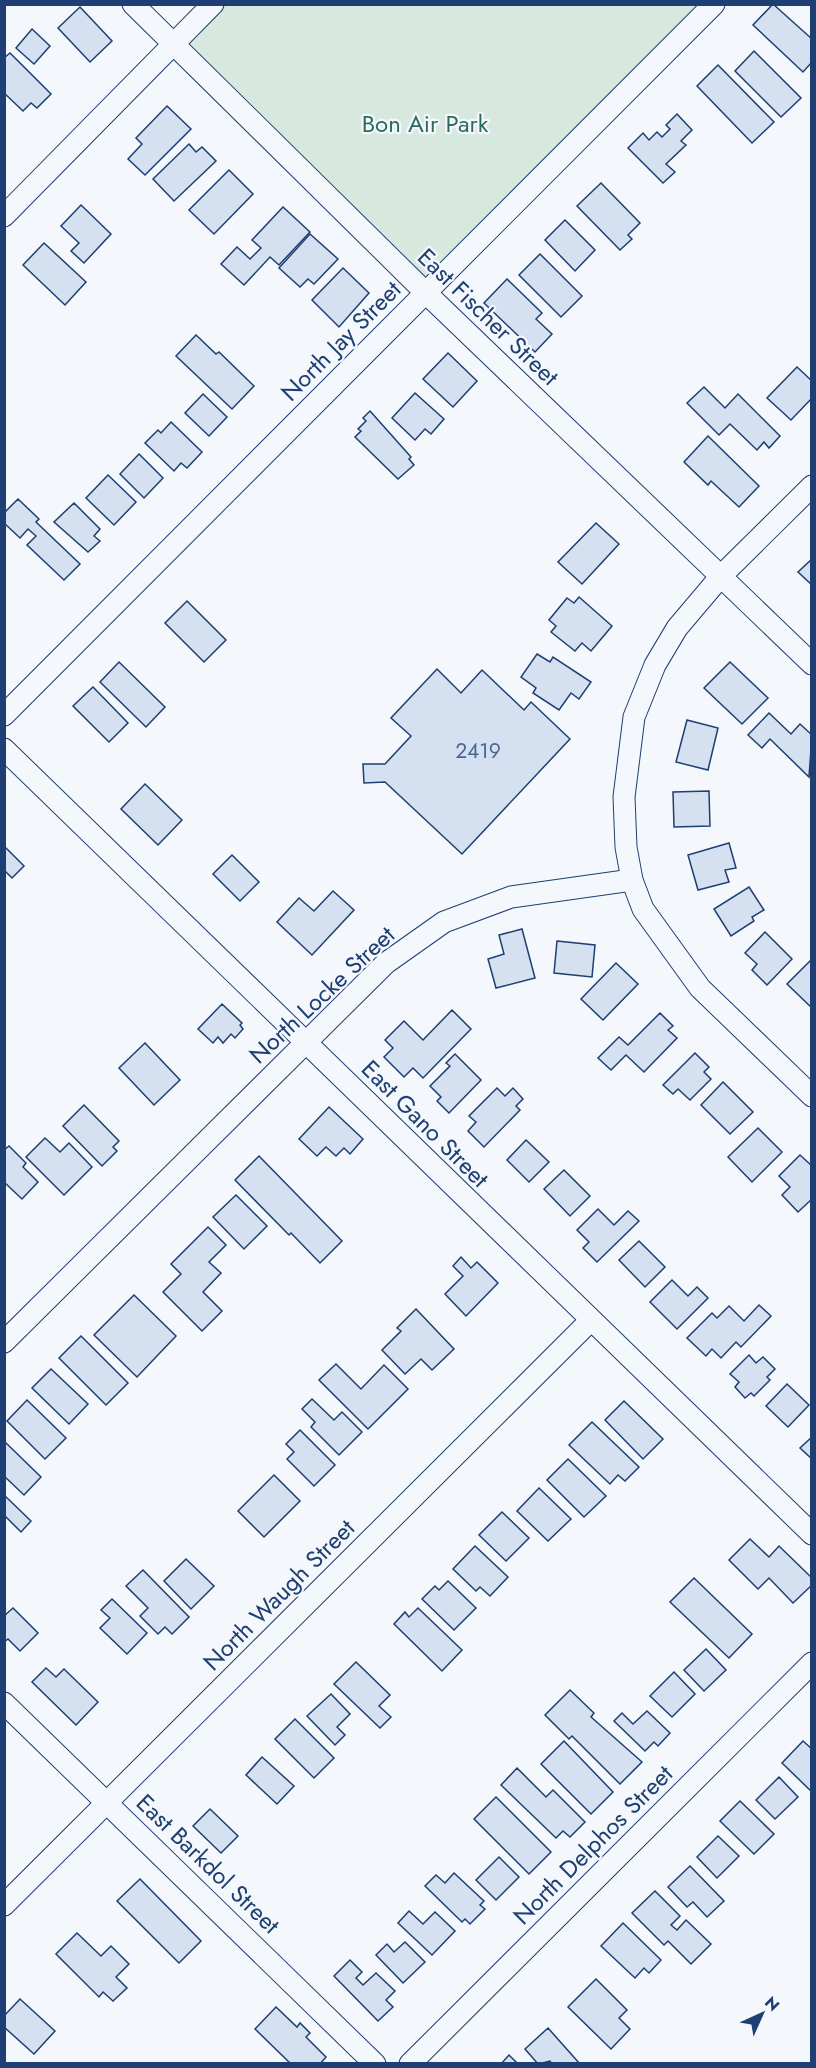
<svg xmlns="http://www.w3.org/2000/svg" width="816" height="2068" font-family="Jost,sans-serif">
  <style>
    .green { fill: #d7e8df; stroke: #687fa3; stroke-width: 1.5 }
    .building { fill: #d5e0f0; stroke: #1d3f73; stroke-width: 1.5 }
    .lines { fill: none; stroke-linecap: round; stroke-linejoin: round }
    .minor-casing { stroke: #1d3f73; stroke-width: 23 }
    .minor { stroke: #f4f7fb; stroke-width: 21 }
    .labels { text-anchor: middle; stroke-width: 4.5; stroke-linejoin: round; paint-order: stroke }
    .number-label { font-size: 21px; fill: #4b6792 }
    .park-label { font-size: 24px; fill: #2c6c60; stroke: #f4f7fb }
    .street-label { font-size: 24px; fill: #1d3f73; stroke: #f4f7fb }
  </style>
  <rect width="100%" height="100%" fill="#f4f7fb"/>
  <!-- green -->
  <polygon class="green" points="213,5 714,5 426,293 173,44"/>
  <!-- building -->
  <g class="building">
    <polygon points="773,4 812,39 812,62 803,72 753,25"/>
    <polygon points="80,7 112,41 90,62 58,28"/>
    <polygon points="32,29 50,46 34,64 16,48"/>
    <polygon points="754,51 801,98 781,117 735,71"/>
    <polygon points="10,53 51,94 37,108 31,103 23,111 4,93 4,58"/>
    <polygon points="718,65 774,122 752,143 697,86"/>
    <polygon points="167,106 191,129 145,175 128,159 142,144 136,138"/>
    <polygon points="677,114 692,130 681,141 686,145 666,164 675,172 663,183 628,148 643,133 649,140 657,132 662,137 670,129 666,125"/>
    <polygon points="189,144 196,152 202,147 216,161 174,201 153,179"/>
    <polygon points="229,170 253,194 214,234 189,210"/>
    <polygon points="601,183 640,223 628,235 632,239 620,250 577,206"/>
    <polygon points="81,205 111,234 84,263 71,251 79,243 61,226"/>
    <polygon points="283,207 310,232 279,265 270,257 244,285 221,264 237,247 250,259 261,248 252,240"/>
    <polygon points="565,220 595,250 575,271 545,240"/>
    <polygon points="310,234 338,259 314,284 308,279 300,287 279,268"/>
    <polygon points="44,243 86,282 65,305 23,265"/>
    <polygon points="540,254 582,296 561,317 519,275"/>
    <polygon points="343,268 369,293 339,327 312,300"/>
    <polygon points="507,279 542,313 536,319 552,334 535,352 484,303"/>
    <polygon points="196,335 216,354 219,352 254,386 232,409 176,356"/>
    <polygon points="448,353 477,381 453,407 423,379"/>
    <polygon points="797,367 812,381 812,398 791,420 767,398"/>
    <polygon points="704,387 725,408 738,394 780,436 769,448 764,442 757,450 730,424 719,435 687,403"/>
    <polygon points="415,393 444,419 431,434 425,429 415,440 392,418"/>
    <polygon points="203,394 227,417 209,436 185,413"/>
    <polygon points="370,411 411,457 409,459 414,465 398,479 355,437 361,431 358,429 366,421 363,418"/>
    <polygon points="171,422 202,452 187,468 181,463 174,471 145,443 158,430 161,433"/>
    <polygon points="708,436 759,486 739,507 711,481 708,485 684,462"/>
    <polygon points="139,454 163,478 144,498 120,474"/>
    <polygon points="108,475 136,502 114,525 86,498"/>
    <polygon points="18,499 39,519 36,522 80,564 64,580 27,545 36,536 28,529 20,538 4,523 4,513"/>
    <polygon points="74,503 100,529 94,536 100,541 88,552 54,522"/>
    <polygon points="596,523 619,544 582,584 558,562"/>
    <polygon points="812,559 812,585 798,572"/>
    <polygon points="579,597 612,626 591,651 582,643 575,651 551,632 556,626 549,620 567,598 574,603"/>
    <polygon points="187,601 226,640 204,662 165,623"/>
    <polygon points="537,654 550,662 553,657 591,682 579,699 571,693 559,710 533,693 536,688 521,677"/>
    <polygon points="119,662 165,707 146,727 100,682"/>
    <polygon points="730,662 768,698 742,724 704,688"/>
    <polygon points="437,669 461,693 482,670 524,710 531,702 570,739 462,854 385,782 364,783 363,764 385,764 411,736 391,718"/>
    <polygon points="93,687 128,723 109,742 73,706"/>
    <polygon points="769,713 791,734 800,724 812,735 809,777 770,739 762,748 748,735"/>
    <polygon points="687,720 718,728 708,770 676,762"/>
    <polygon points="145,784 182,820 158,845 121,809"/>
    <polygon points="709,791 710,826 674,827 673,792"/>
    <polygon points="729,843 736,868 725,870 729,882 698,890 688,855"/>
    <polygon points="4,846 24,866 12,878 4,870"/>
    <polygon points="232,855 259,882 240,901 213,874"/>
    <polygon points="749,887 764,910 752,917 754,921 731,936 714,909"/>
    <polygon points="333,891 354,910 312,955 277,922 299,898 314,911"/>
    <polygon points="522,929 535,978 496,988 488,959 504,954 499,935"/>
    <polygon points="765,932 792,959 767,985 752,970 757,964 745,953"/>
    <polygon points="557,941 595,945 592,977 554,973"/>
    <polygon points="812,959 812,1008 787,984"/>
    <polygon points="616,963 638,984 603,1020 581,999"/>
    <polygon points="222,1004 242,1023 240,1025 243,1029 235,1038 231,1034 223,1043 218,1037 213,1043 198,1029"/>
    <polygon points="452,1010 471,1029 423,1078 413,1068 404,1077 384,1057 393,1048 385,1040 404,1021 423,1040"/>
    <polygon points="660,1013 673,1026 668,1030 677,1038 644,1072 626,1055 611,1070 598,1058 619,1037 628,1045"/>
    <polygon points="145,1043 180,1080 154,1105 119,1068"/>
    <polygon points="695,1053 709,1067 704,1072 711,1079 690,1100 678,1089 673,1094 663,1085"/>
    <polygon points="455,1054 481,1080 449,1113 437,1101 441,1097 430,1086 450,1066 446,1063"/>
    <polygon points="723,1082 753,1112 730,1134 701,1105"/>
    <polygon points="497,1088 505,1096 513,1088 523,1099 516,1106 520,1110 484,1147 468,1131 476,1122 469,1116"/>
    <polygon points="84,1105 119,1141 113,1147 117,1151 102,1166 63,1126"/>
    <polygon points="329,1107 363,1139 350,1154 344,1148 336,1156 326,1147 317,1156 299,1139"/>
    <polygon points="758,1128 782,1152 752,1182 728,1157"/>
    <polygon points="45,1138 60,1152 69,1143 92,1167 64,1195 26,1157"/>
    <polygon points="526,1140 549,1162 529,1182 507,1160"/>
    <polygon points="9,1146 26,1163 23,1167 38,1182 22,1199 4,1182 4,1150"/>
    <polygon points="800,1155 812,1166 812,1199 798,1212 782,1195 790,1187 779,1176"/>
    <polygon points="259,1156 342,1241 320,1263 291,1233 289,1235 235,1180"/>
    <polygon points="564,1170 590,1196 570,1216 544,1189"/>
    <polygon points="236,1195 267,1226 244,1249 213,1217"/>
    <polygon points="598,1209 614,1225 628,1211 639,1221 597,1262 583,1248 589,1242 577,1230"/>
    <polygon points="208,1227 226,1245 209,1262 221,1273 203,1292 222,1311 202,1331 163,1292 181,1274 171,1264"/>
    <polygon points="639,1241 665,1267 645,1287 619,1260"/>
    <polygon points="461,1257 471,1268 477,1262 498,1283 466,1316 445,1294 463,1276 453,1266"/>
    <polygon points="672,1280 688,1296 697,1287 708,1298 677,1329 650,1302"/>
    <polygon points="134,1295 176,1336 137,1377 94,1335"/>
    <polygon points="759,1305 771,1316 741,1347 736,1342 721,1358 712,1349 706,1356 687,1338 712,1313 717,1318 729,1306 744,1321"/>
    <polygon points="416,1309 454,1349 432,1370 421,1359 405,1374 382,1350 401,1331 397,1328"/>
    <polygon points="81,1336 128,1383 106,1405 59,1358"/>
    <polygon points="749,1355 756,1363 763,1357 775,1369 767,1377 770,1380 754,1396 751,1393 745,1398 735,1387 739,1382 730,1374"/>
    <polygon points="336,1364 361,1389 384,1365 408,1389 368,1429 319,1380"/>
    <polygon points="51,1369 88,1404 69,1424 32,1388"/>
    <polygon points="787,1384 809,1405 788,1427 766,1406"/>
    <polygon points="312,1399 334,1420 342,1412 362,1432 339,1455 311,1427 315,1422 302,1409"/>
    <polygon points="27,1400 66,1438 45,1459 7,1421"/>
    <polygon points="624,1401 663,1439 643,1459 605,1420"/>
    <polygon points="592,1422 639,1467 625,1481 618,1475 610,1484 569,1445"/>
    <polygon points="300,1430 335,1465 314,1486 287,1459 294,1452 286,1444"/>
    <polygon points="812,1437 812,1459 800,1448"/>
    <polygon points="5,1442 41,1477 24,1495 4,1476"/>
    <polygon points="568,1459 606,1496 584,1517 547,1480"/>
    <polygon points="274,1475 300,1501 264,1537 238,1511"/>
    <polygon points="539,1488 571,1519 548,1541 517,1511"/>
    <polygon points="4,1495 31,1521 21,1532 4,1515"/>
    <polygon points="502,1512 529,1538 506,1561 479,1535"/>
    <polygon points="750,1539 769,1557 779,1546 812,1578 812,1585 793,1603 769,1578 758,1589 729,1560"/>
    <polygon points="475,1546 508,1577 490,1596 480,1587 476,1591 453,1569"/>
    <polygon points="186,1559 214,1586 191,1609 164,1581"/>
    <polygon points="143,1570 189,1617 172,1634 165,1627 158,1634 140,1616 148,1608 126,1586"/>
    <polygon points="694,1578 752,1634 729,1658 670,1602"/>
    <polygon points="448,1581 476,1608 454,1630 422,1599 435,1586 439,1590"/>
    <polygon points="112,1599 147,1633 127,1654 100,1628 110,1618 101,1610"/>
    <polygon points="13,1608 38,1633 20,1651 8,1639 4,1642 4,1616"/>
    <polygon points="418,1608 462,1650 442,1671 394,1624 405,1612 409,1617"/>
    <polygon points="706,1649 726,1670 704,1691 684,1670"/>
    <polygon points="356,1662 390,1695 379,1706 391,1717 380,1728 334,1684"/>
    <polygon points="46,1668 56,1677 64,1669 98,1702 76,1725 32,1682"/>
    <polygon points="674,1672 695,1694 672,1717 650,1696"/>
    <polygon points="570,1690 594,1713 591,1717 642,1762 620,1784 572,1736 569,1739 545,1715"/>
    <polygon points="331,1694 350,1714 337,1727 345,1735 335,1745 307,1716"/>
    <polygon points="647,1711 670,1733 658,1746 654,1742 645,1751 614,1721 622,1713 633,1724"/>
    <polygon points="295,1719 334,1758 314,1778 275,1739"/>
    <polygon points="564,1741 613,1792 591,1814 541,1764"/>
    <polygon points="803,1741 812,1749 812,1792 782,1763"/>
    <polygon points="262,1757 294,1786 277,1804 246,1775"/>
    <polygon points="517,1768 546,1797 553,1790 585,1822 570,1837 563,1831 556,1838 501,1785"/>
    <polygon points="779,1777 798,1797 775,1819 756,1800"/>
    <polygon points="496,1797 551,1852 529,1874 474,1819"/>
    <polygon points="740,1801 774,1834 754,1854 720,1821"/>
    <polygon points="210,1809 238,1836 221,1853 193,1826"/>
    <polygon points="718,1836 739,1856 717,1878 697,1857"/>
    <polygon points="499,1857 519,1877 496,1900 476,1880"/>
    <polygon points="690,1866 724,1901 707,1917 693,1902 687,1907 668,1887"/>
    <polygon points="454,1873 484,1901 480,1905 485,1909 470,1924 465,1919 462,1922 425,1886 436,1875 445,1883"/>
    <polygon points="140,1879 201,1941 179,1963 117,1901"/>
    <polygon points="655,1891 680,1916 671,1925 677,1930 686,1920 711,1944 691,1964 668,1941 664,1945 632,1913"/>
    <polygon points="409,1911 423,1924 435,1912 455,1931 432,1955 398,1923"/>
    <polygon points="623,1923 661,1960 649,1973 644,1968 635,1978 601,1946"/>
    <polygon points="77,1933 101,1956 111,1946 129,1964 116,1977 127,1988 113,2001 103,1992 99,1997 56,1954"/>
    <polygon points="405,1942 425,1962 403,1983 376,1955 387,1944 394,1952"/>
    <polygon points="350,1960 362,1972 356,1978 363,1985 376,1973 395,1991 386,2000 393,2007 378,2021 334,1976"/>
    <polygon points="596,1979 627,2010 619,2018 630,2029 611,2049 568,2007"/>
    <polygon points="20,1999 55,2031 34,2054 4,2027 4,2016"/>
    <polygon points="276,2007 297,2027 300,2023 310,2033 306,2037 326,2057 320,2064 291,2064 255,2029"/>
    <polygon points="548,2028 580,2064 552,2064 550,2061 538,2064 525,2049"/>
    <polygon points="509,2055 518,2064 501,2064"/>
  </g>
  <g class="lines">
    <!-- minor casing -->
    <g class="minor-casing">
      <g id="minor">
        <polyline points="133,4 426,293 812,664"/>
        <polyline points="4,216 213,4"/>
        <polyline points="812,486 721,576 677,628 655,665 634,717 624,797 626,847 632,880 643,909 700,988 812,1096"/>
        <polyline points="4,715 714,4"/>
        <polyline points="4,749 812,1534"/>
        <polyline points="4,1342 386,963 444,922 511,897 632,880"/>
        <polyline points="4,1703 375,2064"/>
        <polyline points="4,1905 590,1321"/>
        <polyline points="410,2064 812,1663"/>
      </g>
    </g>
    <!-- minor -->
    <use href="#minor" class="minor"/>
  </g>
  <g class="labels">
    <!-- number labels -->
    <g class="number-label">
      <text x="478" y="758">2419</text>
    </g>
    <!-- park labels -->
    <g class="park-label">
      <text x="425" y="132">Bon Air Park</text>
    </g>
    <!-- street labels -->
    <g class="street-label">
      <text transform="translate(488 317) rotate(44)" y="8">East Fischer Street</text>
      <text transform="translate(341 341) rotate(-45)" y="8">North Jay Street</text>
      <text transform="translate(322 995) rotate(-43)" y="8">North Locke Street</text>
      <text transform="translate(425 1124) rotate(45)" y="8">East Gano Street</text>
      <text transform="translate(279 1595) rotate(-45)" y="8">North Waugh Street</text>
      <text transform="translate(593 1845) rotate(-45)" y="8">North Delphos Street</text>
      <text transform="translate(208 1864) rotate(44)" y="8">East Barkdol Street</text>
    </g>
  </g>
  <!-- border -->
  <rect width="816" height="2068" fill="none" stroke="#1d3f73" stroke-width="12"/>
  <!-- north arrow -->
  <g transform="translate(762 2014) rotate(45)" stroke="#f4f7fb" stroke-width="4.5" paint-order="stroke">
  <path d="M0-4.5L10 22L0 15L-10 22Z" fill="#1d3f73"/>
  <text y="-9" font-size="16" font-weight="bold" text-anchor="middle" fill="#1d3f73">N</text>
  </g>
</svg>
